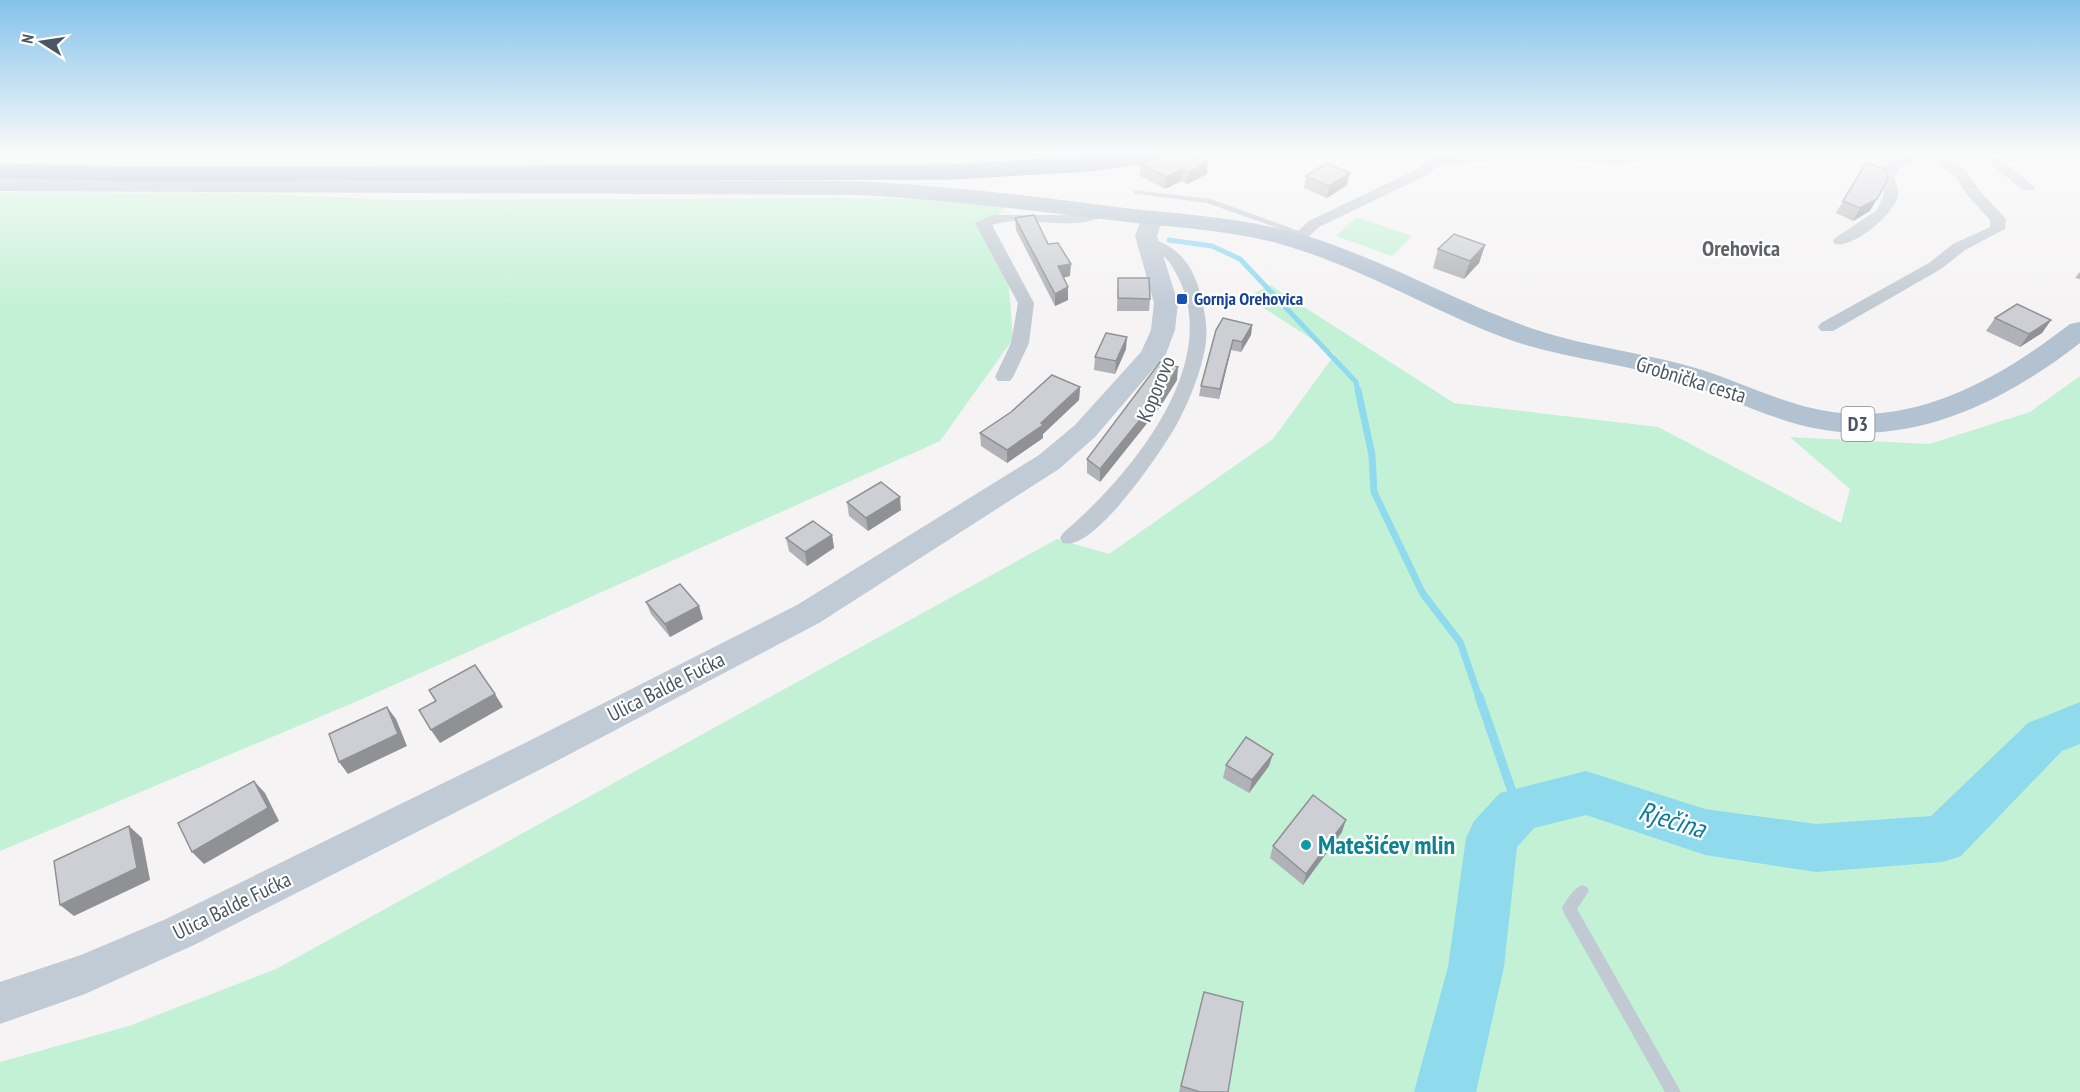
<svg xmlns="http://www.w3.org/2000/svg" width="2080" height="1092" font-family="'PT Sans Narrow',sans-serif">
  <style>
    .green { fill: #c3f1d5 }
    .lines { fill: none; stroke-linecap: round; stroke-linejoin: round }
    .stream-far2 { stroke: #90daee; stroke-width: 5 }
    .stream-far1 { stroke: #90daee; stroke-width: 7 }
    .stream { stroke: #90daee; stroke-width: 9 }
    .river { fill: #90daee; fill-rule: evenodd }
    .highway-casing { stroke: #7690ad; stroke-width: 1 }
    .lane { fill: #c1cad2; fill-rule: evenodd }
    .street { fill: #c1cad2; fill-rule: evenodd }
    .secondary { fill: #c1cbd6; fill-rule: evenodd }
    .primary { fill: #b3c2d1; fill-rule: evenodd }
    .highway { fill: #8ba5c1; fill-rule: evenodd }
    .wall { fill: #b0b2b7 }
    .shaded-wall { fill: #909195 }
    .building { fill: #cdcfd5; stroke: #909195; stroke-width: 1.5 }
    .transit-dot { fill: #1a4fb4; stroke: #fff; stroke-width: 2 }
    .culture-dot { fill: #0f9aa8; stroke: #fff; stroke-width: 2 }
    .labels { text-anchor: middle; stroke-width: 4.5; stroke-linejoin: round; paint-order: stroke }
    .far-transit-label { font-size: 18px; font-weight: bold; fill: #164399; stroke: #fff; text-anchor: start }
    .shield { fill: #fff; stroke: #808990; stroke-width: 1.5 }
    .shield-label { font-size: 20px; font-weight: bold; fill: #4a5661 }
    .street-label { font-size: 21px; fill: #4a5661; stroke: #fff }
    .far-district-label { font-size: 22px; font-weight: bold; fill: #5f6368; stroke: #fff }
    .near-culture-label { font-size: 26px; font-weight: bold; fill: #0d838f; stroke: #fff; text-anchor: start }
    .near-water-label { font-size: 27px; font-style: italic; fill: #0c7c9b; stroke: #fff }
  </style>
  <rect width="100%" height="100%" fill="#f5f3f3"/>
  <!-- green -->
  <g class="green">
    <polygon points="0,192 236,193 398,200 833,198 920,199 1007,205 992,223 1007,263 1013,339 940,441 360,700 0,851"/>
    <polygon points="1357,217 1412,236 1392,256 1336,236"/>
    <polygon points="1270,285 1454,403 1658,427 1841,523 1850,489 1790,437 1929,444 2030,412 2080,376 2080,1092 0,1092 0,1062 129,1026 276,969 1057,539 1109,554 1273,439 1335,354 1247,297"/>
  </g>
  <g class="lines">
    <!-- stream-far2 -->
    <polyline class="stream-far2" points="1169,240 1212,246 1240,259 1356,382 1358,391"/>
    <!-- stream-far1 -->
    <polyline class="stream-far1" points="1358,390 1372,455 1374,492 1423,594 1460,642 1479,697"/>
    <!-- stream -->
    <polyline class="stream" points="1479,696 1518,809"/>
    <!-- river -->
    <polygon class="river" points="2080,702 2080,744 2062,751 1961,856 1943,862 1816,872 1705,855 1586,815 1534,828 1517,847 1504,967 1476,1092 1414,1092 1448,967 1466,838 1474,821 1500,793 1586,771 1705,809 1816,824 1931,816 2028,723"/>
    <!-- highway casing -->
    <g class="highway-casing">
      <polygon id="highway" points="1114,154 1178,154 1175,159 1167,161 1088,171 952,179 132,181 0,178 0,164 132,167 952,165"/>
    </g>
    <!-- lane -->
    <g class="lane">
      <polygon points="1134,190 1211,199 1307,234 1306,236 1300,236 1207,203 1137,194 1134,194"/>
      <path d="M1582,885L1587,887L1589,891L1577,909L1681,1092H1665L1564,913L1562,908C1566,900 1574,888 1582,885Z"/>
    </g>
    <!-- street -->
    <g class="street">
      <path d="M1467,154H1653C1637,170 1575,160 1552,158L1546,155L1539,158L1441,164L1427,175L1319,227L1301,244L1295,246L1287,241L1309,221L1417,169L1432,157Z"/>
      <path d="M1912,154H1941L1965,169L1979,190L2006,219L2005,229L1965,250L1941,269L1833,331H1821L1818,327L1821,323L1929,263L1953,244L1990,227V220L1968,196L1954,175L1928,158L1899,168L1894,176C1895,181 1899,189 1898,195C1896,213 1853,249 1835,244L1833,241L1835,238L1877,210L1884,194L1880,176L1888,162Z"/>
      <polygon points="1978,154 1994,154 2035,187 2033,190 2023,190"/>
      <path d="M1103,207L1108,209L1111,212L1108,215C1066,234 1028,213 992,225L1034,303L1029,343L1013,377L1010,381H998L995,377L1011,343L1018,303L975,223L992,215H1075Z"/>
      <path d="M1148,238C1174,244 1190,261 1198,286C1204,307 1209,327 1205,349C1200,374 1190,399 1178,422C1164,448 1094,553 1063,543L1060,538L1063,533C1127,479 1225,365 1177,275C1172,265 1166,256 1156,251C1150,248 1144,248 1140,243L1142,240Z"/>
    </g>
    <!-- secondary -->
    <polygon class="secondary" points="1152,211 1160,213 1163,218 1157,236 1178,303 1175,330 1166,354 1095,437 1059,469 819,623 549,765 194,945 85,994 0,1024 0,982 81,955 166,919 525,743 797,605 1039,455 1075,425 1141,352 1151,330 1154,303 1135,236 1144,213"/>
    <!-- primary -->
    <path class="primary" d="M0,177L858,181C947,186 1036,196 1125,208C1179,214 1235,217 1289,231C1372,253 1445,297 1525,326C1579,346 1637,351 1692,367C1731,378 1768,397 1807,407C1905,433 1995,382 2070,324L2080,322V343C2007,400 1915,447 1819,429C1770,420 1726,396 1680,381C1622,362 1561,359 1505,338C1428,309 1359,266 1280,244C1230,230 1177,228 1127,222C1037,211 948,200 858,195L0,191Z"/>
    <!-- highway -->
    <use href="#highway" class="highway"/>
  </g>
  <!-- wall -->
  <g class="wall">
    <polygon points="1164,154 1207,174 1187,184 1181,181 1165,189 1140,176 1141,164"/>
    <polygon points="1306,176 1347,185 1327,198 1304,188"/>
    <polygon points="1843,201 1870,211 1853,221 1836,213"/>
    <polygon points="1015,218 1048,244 1070,276 1063,278 1068,300 1055,306 1016,230"/>
    <polygon points="1485,245 1479,263 1464,279 1433,268 1438,249"/>
    <polygon points="2080,272 2080,279 2075,278"/>
    <polygon points="1118,278 1150,299 1149,311 1117,311"/>
    <polygon points="1995,318 2051,320 2042,333 2020,347 1986,331"/>
    <polygon points="1252,325 1251,335 1241,352 1231,350 1219,399 1199,396 1201,386 1216,330"/>
    <polygon points="1126,349 1115,374 1094,370 1095,357"/>
    <polygon points="1177,380 1160,407 1100,482 1087,473 1087,459"/>
    <polygon points="1080,387 1079,400 1043,434 1043,438 1007,463 981,446 980,433"/>
    <polygon points="847,502 901,510 868,531 849,516"/>
    <polygon points="832,535 834,548 807,566 789,551 786,538"/>
    <polygon points="646,602 699,606 703,619 670,637 651,614"/>
    <polygon points="1226,765 1269,766 1249,793 1223,778"/>
    <polygon points="1342,832 1303,885 1270,858 1273,846"/>
    <polygon points="1204,992 1228,1092 1179,1092"/>
  </g>
  <!-- shaded-wall -->
  <g class="shaded-wall">
    <polygon points="1208,162 1207,174 1187,184 1188,172"/>
    <polygon points="1182,169 1181,181 1165,189 1166,177"/>
    <polygon points="1350,173 1347,185 1327,198 1329,186"/>
    <polygon points="1877,199 1870,211 1853,221 1860,208"/>
    <polygon points="1485,245 1479,263 1464,279 1470,261"/>
    <polygon points="1071,264 1070,276 1058,279 1058,266"/>
    <polygon points="1068,287 1068,300 1055,306 1055,294"/>
    <polygon points="2051,320 2042,333 2020,347 2029,334"/>
    <polygon points="1252,325 1251,335 1241,352 1242,342"/>
    <polygon points="1127,337 1126,349 1115,374 1116,361"/>
    <polygon points="1233,340 1231,350 1219,399 1220,389"/>
    <polygon points="1178,367 1177,380 1160,407 1100,482 1100,469"/>
    <polygon points="1080,387 1079,400 1043,434 1043,438 1007,463 1007,450 1041,423"/>
    <polygon points="900,497 901,510 868,531 866,518"/>
    <polygon points="832,535 834,548 807,566 805,552"/>
    <polygon points="699,606 703,619 670,637 665,624"/>
    <polygon points="495,694 503,707 440,743 431,730"/>
    <polygon points="387,707 396,719 407,746 348,774 339,762"/>
    <polygon points="1273,754 1269,766 1249,793 1252,780"/>
    <polygon points="254,781 265,793 279,821 204,864 192,852"/>
    <polygon points="1346,820 1342,832 1303,885 1306,874"/>
    <polygon points="129,826 142,838 150,880 74,916 60,905"/>
  </g>
  <!-- building -->
  <g class="building">
    <polygon points="1164,154 1191,154 1208,162 1188,172 1182,169 1166,177 1141,164"/>
    <polygon points="1326,163 1350,173 1329,186 1306,176"/>
    <polygon points="1866,163 1886,169 1888,179 1877,199 1860,208 1843,201"/>
    <polygon points="1034,215 1048,244 1058,243 1071,264 1058,266 1068,287 1055,294 1015,218"/>
    <polygon points="1454,234 1485,245 1470,261 1438,249"/>
    <polygon points="1118,278 1149,278 1150,299 1118,298"/>
    <polygon points="2017,304 2051,320 2029,334 1995,318"/>
    <polygon points="1223,318 1252,325 1242,342 1233,340 1220,389 1201,386 1216,330"/>
    <polygon points="1106,333 1127,337 1116,361 1095,357"/>
    <polygon points="1160,362 1178,367 1161,394 1100,469 1087,459"/>
    <polygon points="1052,375 1080,387 1041,423 1043,425 1007,450 980,433 1011,412"/>
    <polygon points="881,482 900,497 866,518 847,502"/>
    <polygon points="813,521 832,535 805,552 786,538"/>
    <polygon points="680,584 699,606 665,624 646,602"/>
    <polygon points="475,665 495,694 431,730 419,710 436,701 429,690"/>
    <polygon points="387,707 398,734 339,762 329,734"/>
    <polygon points="1246,737 1273,754 1252,780 1226,765"/>
    <polygon points="254,781 268,808 192,852 178,823"/>
    <polygon points="1313,795 1346,820 1306,874 1273,846"/>
    <polygon points="129,826 137,868 60,905 54,861"/>
    <polygon points="1204,992 1243,1002 1228,1092 1200,1092 1181,1086"/>
  </g>
  <!-- sky -->
  <linearGradient id="sky" x2="0" y2="1"><stop stop-color="#85c3ea"/><stop offset="0.5" stop-color="#fafafa"/><stop offset="1" stop-color="#fafafa" stop-opacity="0"/></linearGradient>
  <rect width="2080" height="307" fill="url(#sky)"/>
  <!-- markers -->
  <rect class="transit-dot" x="1176" y="293" width="12" height="12" rx="3"/>
  <circle class="culture-dot" cx="1306" cy="845" r="6"/>
  <g class="labels">
    <!-- far-transit labels -->
    <g class="far-transit-label">
      <text x="1194" y="305">Gornja Orehovica</text>
    </g>
    <!-- shield labels -->
    <rect class="shield" x="1841.5" y="407" width="33" height="34" rx="4.5"/>
    <g class="shield-label">
      <text x="1858" y="431">D3</text>
    </g>
    <!-- street labels -->
    <g class="street-label">
      <text transform="translate(1691 380) rotate(17)" y="7">Grobnička cesta</text>
      <text transform="translate(1156 389) rotate(-68)" y="7">Koporovo</text>
      <text transform="translate(666 687) rotate(-27)" y="7">Ulica Balde Fućka</text>
      <text transform="translate(232 906) rotate(-26)" y="7">Ulica Balde Fućka</text>
    </g>
    <!-- far-district labels -->
    <g class="far-district-label">
      <text x="1741" y="256">Orehovica</text>
    </g>
    <!-- near-culture labels -->
    <g class="near-culture-label">
      <text x="1318" y="854">Matešićev mlin</text>
    </g>
    <!-- near-water labels -->
    <g class="near-water-label">
      <text transform="translate(1672 820) rotate(17)" y="9">Rječina</text>
    </g>
  </g>
  <!-- north arrow -->
  <g transform="translate(42 42) rotate(282)" stroke="#ffffff" stroke-width="4.5" paint-order="stroke">
  <path d="M0-4.5L10 22L0 15L-10 22Z" fill="#4a5661"/>
  <text y="-9" font-size="16" font-weight="bold" text-anchor="middle" fill="#4a5661">N</text>
  </g>
</svg>
